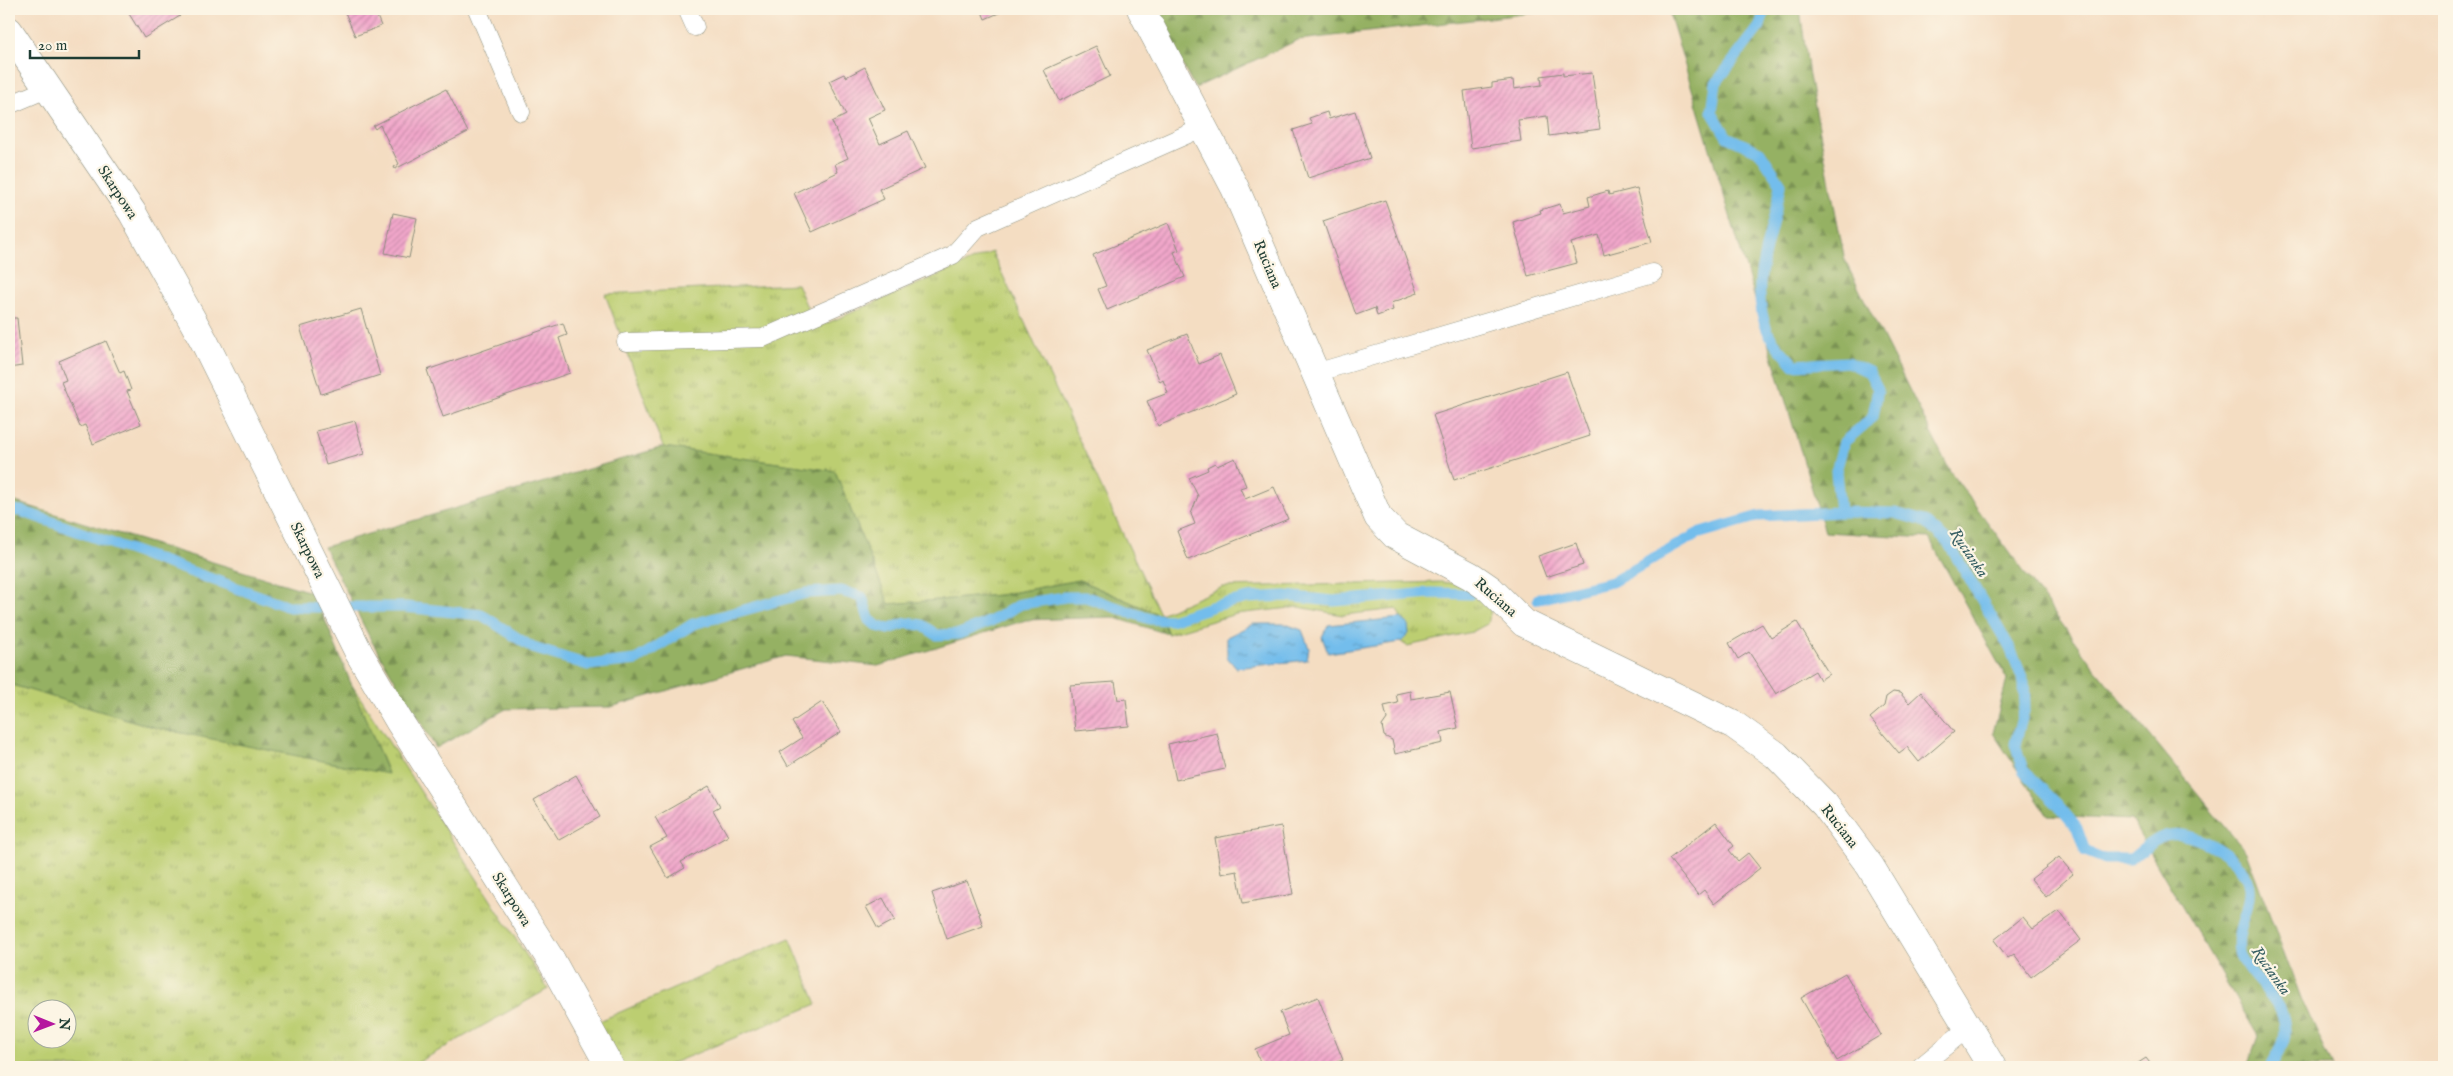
<svg xmlns="http://www.w3.org/2000/svg" width="2453" height="1076" font-family="'IM FELL English',serif">
  <style>
    .grass { fill: url(#grass-tufts); stroke: #6e8652; fill-rule: evenodd }
    .forest { fill: url(#forest-firs); stroke: #5a774c }
    .water { fill: url(#water-ripples); stroke: #497d90 }
    .lines { fill: none; stroke-linecap: round; stroke-linejoin: round }
    .stream { stroke: #73bdec; stroke-width: 11 }
    .building { fill: url(#building-hatch) }
    .service-casing { stroke: #8a8d7b; stroke-width: 19 }
    .minor-casing { stroke: #8a8d7b; stroke-width: 29 }
    .service { stroke: #fff; stroke-width: 18 }
    .minor { stroke: #fff; stroke-width: 28 }
    .labels { text-anchor: middle; stroke-width: 4.5; stroke-linejoin: round; paint-order: stroke }
    .street-label { font-size: 15px; fill: #1f3d34; stroke: #fcf5e5 }
    .water-label { font-size: 16px; font-style: italic; fill: #345d62; stroke: #fcf5e5 }
  </style>
  <defs>
    <pattern id="grass-tufts" width="24" height="20" patternUnits="userSpaceOnUse" patternTransform="scale(1.25)"><rect width="24" height="20" fill="#bcce71"/><path d="M3 7l-1-3M5 7V3M7 7l1-3M15 17l-1-3M17 17v-4M19 17l1-3" fill="none" stroke="#98a85e"/></pattern>
    <pattern id="forest-firs" width="22" height="20" patternUnits="userSpaceOnUse" patternTransform="scale(1.25)"><rect width="22" height="20" fill="#95b163"/><path d="M5 1l3.5 6h-7zM16 11l3.5 6h-7z" fill="#799152"/></pattern>
    <pattern id="water-ripples" width="26" height="14" patternUnits="userSpaceOnUse" patternTransform="scale(1.25)"><rect width="26" height="14" fill="#73bdec"/><path d="M2 4q2-2 4 0t4 0M15 11q2-2 4 0t4 0" fill="none" stroke="#5e9bc0"/></pattern>
    <pattern id="building-hatch" width="6" height="6" patternUnits="userSpaceOnUse" patternTransform="scale(1.25)"><rect width="6" height="6" fill="#f2a7cb"/><path d="M-1 1l2-2M0 6l6-6M5 7l2-2" fill="none" stroke="#c389a6"/></pattern>
  </defs>
  <rect width="100%" height="100%" fill="#fcf5e5"/>
  <filter id="ink" filterUnits="userSpaceOnUse"><feTurbulence type="fractalNoise" baseFrequency=".02" numOctaves="2"/><feDisplacementMap in="SourceGraphic" scale="10" xChannelSelector="R" yChannelSelector="G"/><feConvolveMatrix kernelMatrix="1 2 1 2 8 2 1 2 1" color-interpolation-filters="sRGB"/></filter>
  <filter id="wash" filterUnits="userSpaceOnUse"><feTurbulence type="fractalNoise" baseFrequency=".0096" numOctaves="4" result="noise"/><feDisplacementMap in="SourceGraphic" scale="20" xChannelSelector="R" yChannelSelector="G"/><feGaussianBlur stdDeviation="1.12" result="paint"/><feColorMatrix in="noise" values="0 0 0 0 0 0 0 0 0 0 0 0 0 0 0 0 0 1.4 0 .05"/><feComposite in="paint" operator="in"/></filter>
  <g filter="url(#wash)">
    <rect width="100%" height="100%" fill="#f4ddc2"/>
    <!-- grass -->
    <g class="grass">
      <path d="M992,252L1160,614L1223,587L1442,582C1466,585 1481,587 1491,611L1487,624L1472,632L1407,646L1401,642L1409,634L1408,624L1401,618L1397,609L1343,615L1299,607L1236,614L1168,634L1160,615L1079,580L1000,595L889,604L835,471L663,447L605,294L797,284L816,328Z"/>
      <path d="M350,682L548,989L410,1067H9V684L157,728L388,773ZM38,1008H68V1038H38Z"/>
      <polygon points="790,938 817,1004 663,1067 623,1067 595,1023"/>
    </g>
    <!-- forest -->
    <g class="forest">
      <polygon points="1153,9 1567,9 1298,40 1195,88"/>
      <polygon points="1668,9 1800,9 1809,76 1845,261 1950,471 2092,665 2246,852 2301,998 2333,1067 2247,1067 2258,1036 2131,820 2048,816 1993,733 2007,679 1929,538 1825,532"/>
      <polygon points="663,447 835,471 889,604 1000,595 1079,580 1160,615 1168,634 1112,617 1026,620 878,666 786,656 611,707 506,709 436,748 372,642 324,547"/>
      <polygon points="9,500 314,593 388,774 157,728 9,684"/>
    </g>
    <!-- water -->
    <g class="water">
      <polygon points="1401,618 1408,624 1409,634 1401,642 1328,653 1322,637 1328,625"/>
      <polygon points="1253,624 1285,624 1302,630 1309,648 1307,660 1236,668 1227,657 1227,637"/>
    </g>
    <g class="lines">
      <!-- stream -->
      <g class="stream">
        <path d="M1765,9L1760,26L1716,83L1712,112L1727,137L1760,152L1781,184C1774,233 1746,283 1768,332C1773,344 1786,355 1794,365L1848,362L1869,372L1878,389L1873,417L1844,442L1836,471L1840,512L1895,513L1924,521L1947,541L2010,648L2024,682L2025,707L2015,744L2023,770L2058,805L2077,828L2085,851L2105,859H2131C2142,850 2156,837 2170,835C2195,830 2248,861 2249,888C2251,910 2235,929 2239,951C2239,956 2243,961 2246,965C2261,989 2291,1006 2284,1040C2282,1049 2274,1058 2271,1067"/>
        <polyline points="9,510 21,511 290,607 405,607 482,615 533,648 588,665 636,660 693,624 806,593 841,591 862,597 869,619 877,626 888,629 907,623 922,625 937,635 959,634 991,621 1021,604 1065,597 1086,597 1150,619 1171,620 1214,606 1248,598 1285,596 1333,601 1431,593 1470,594"/>
        <polyline points="1538,599 1612,582 1697,534 1759,516 1840,512"/>
      </g>
    </g>
    <g id="blocks">
      <!-- building -->
      <g class="building">
        <polygon points="126,9 175,9 180,16 144,38"/>
        <polygon points="348,9 374,9 381,26 355,36 344,10"/>
        <polygon points="981,9 1008,9 985,19"/>
        <polygon points="1096,46 1110,76 1059,101 1044,70"/>
        <polygon points="865,67 885,110 868,118 880,144 908,131 925,168 879,189 884,199 812,232 794,193 838,172 835,164 848,158 832,122 846,115 829,81 844,74 846,77"/>
        <polygon points="1563,73 1563,76 1592,73 1600,129 1549,136 1547,116 1533,118 1518,120 1521,141 1471,148 1464,91 1492,87 1492,83 1513,80 1514,89 1542,85 1541,76"/>
        <polygon points="446,89 468,132 395,169 394,167 399,164 380,125 375,129 373,126"/>
        <polygon points="1355,111 1370,158 1308,178 1293,130 1312,124 1309,118 1327,112 1329,119"/>
        <polygon points="1637,188 1652,242 1604,255 1599,235 1571,243 1577,263 1528,276 1513,222 1541,213 1540,210 1560,204 1563,213 1590,206 1588,197 1608,191 1609,195"/>
        <polygon points="1385,200 1418,293 1391,303 1393,310 1377,316 1375,308 1356,315 1323,221"/>
        <polygon points="393,213 417,218 409,258 385,253"/>
        <polygon points="1168,223 1179,250 1174,252 1185,277 1107,310 1098,289 1106,286 1093,255"/>
        <polygon points="361,309 380,375 321,394 300,327"/>
        <polygon points="9,318 17,318 22,366 9,368"/>
        <polygon points="563,323 567,335 559,338 570,373 443,417 427,370"/>
        <polygon points="1187,334 1199,364 1220,355 1236,394 1158,426 1147,401 1168,393 1163,380 1160,382 1147,350"/>
        <polygon points="106,341 120,373 124,371 131,390 127,391 141,424 93,444 85,425 80,427 61,382 66,380 59,361"/>
        <polygon points="1567,372 1590,436 1454,480 1433,415"/>
        <polygon points="355,421 364,454 326,465 316,431"/>
        <polygon points="1235,458 1246,486 1240,488 1245,499 1274,487 1288,519 1188,560 1177,531 1195,524 1191,514 1198,496 1189,478 1208,470 1207,467 1215,463 1217,466"/>
        <polygon points="1576,543 1583,565 1546,577 1538,556"/>
        <polygon points="1797,622 1829,674 1820,680 1815,671 1776,694 1749,652 1738,659 1729,643 1762,624 1771,638"/>
        <polygon points="1115,682 1118,700 1126,699 1129,726 1075,731 1070,685"/>
        <polygon points="1410,691 1411,699 1450,692 1458,728 1441,732 1443,743 1395,754 1392,740 1384,736 1382,726 1387,719 1384,706 1398,703 1396,694"/>
        <polygon points="1893,692 1900,693 1909,703 1921,692 1954,732 1919,762 1907,747 1899,753 1870,718 1884,706 1886,697"/>
        <polygon points="822,702 841,732 788,766 780,752 802,738 792,722"/>
        <polygon points="1217,733 1225,769 1176,780 1168,744"/>
        <polygon points="576,775 600,817 559,840 534,800"/>
        <polygon points="709,786 720,806 713,810 728,836 681,862 685,868 668,878 650,847 667,838 655,817"/>
        <polygon points="1716,822 1734,846 1729,850 1738,861 1748,853 1760,868 1714,904 1704,890 1698,895 1669,859"/>
        <polygon points="1281,826 1293,894 1243,903 1237,871 1221,874 1215,838"/>
        <polygon points="2059,857 2073,874 2046,897 2031,879"/>
        <polygon points="967,881 978,911 981,913 979,914 983,926 947,939 932,893"/>
        <polygon points="883,898 895,920 878,929 866,907"/>
        <polygon points="2059,911 2081,940 2031,977 2014,954 2008,958 1994,940 2023,917 2033,929"/>
        <polygon points="1845,973 1881,1035 1837,1061 1801,998"/>
        <polygon points="1318,997 1343,1060 1324,1067 1262,1067 1255,1049 1289,1035 1280,1012"/>
        <polygon points="2146,1058 2153,1067 2132,1067"/>
      </g>
    </g>
  </g>
  <g filter="url(#ink)">
    <use href="#blocks" fill-opacity="0" stroke="#8a8d7b" stroke-width="1"/>
    <g class="lines">
      <!-- service casing -->
      <g class="service-casing">
        <g id="service">
          <polyline points="477,9 521,112"/>
          <polyline points="687,9 695,27"/>
          <polyline points="9,105 49,88"/>
          <polyline points="626,342 763,338 953,255 978,227 1204,127"/>
          <polyline points="1315,373 1653,273"/>
          <polyline points="1920,1067 1969,1027"/>
        </g>
      </g>
      <!-- minor casing -->
      <g class="minor-casing">
        <g id="minor">
          <polyline points="1141,9 1235,188 1378,517 1396,536 1471,576 1490,589 1524,623 1734,725 1776,755 1825,805 1870,866 1992,1067"/>
          <polyline points="9,31 132,212 204,341 359,653 399,721 551,960 610,1067"/>
        </g>
      </g>
      <!-- service -->
      <use href="#service" class="service"/>
      <!-- minor -->
      <use href="#minor" class="minor"/>
    </g>
  </g>
  <g class="labels">
    <!-- street labels -->
    <g class="street-label">
      <text transform="translate(118 192) rotate(57)" y="5">Skarpowa</text>
      <text transform="translate(1268 264) rotate(67)" y="5">Ruciana</text>
      <text transform="translate(308 550) rotate(64)" y="5">Skarpowa</text>
      <text transform="translate(1496 597) rotate(41)" y="5">Ruciana</text>
      <text transform="translate(1840 826) rotate(52)" y="5">Ruciana</text>
      <text transform="translate(512 899) rotate(58)" y="5">Skarpowa</text>
    </g>
    <!-- water labels -->
    <g class="water-label">
      <text transform="translate(1970 552) rotate(56)" y="6">Rucianka</text>
      <text transform="translate(2272 970) rotate(55)" y="6">Rucianka</text>
    </g>
  </g>
  <!-- margin -->
  <rect width="2453" height="1076" fill="none" stroke="#fcf5e5" stroke-width="30"/>
  <!-- north arrow -->
  <g transform="translate(52 1024) rotate(91)"><circle r="24" fill="#fcf5e5" stroke="#a4ab9e"/>
  <path d="M0-4L9 19L0 12L-9 19Z" fill="#b5179e"/>
  <text y="-8" font-size="14" font-weight="bold" text-anchor="middle" fill="#1f3d34">N</text>
  </g>
  <!-- scale -->
  <path d="M30 50v8h109v-8" fill="none" stroke="#1f3d34" stroke-width="2.5"/>
  <text x="38" y="50" font-size="15" fill="#1f3d34" stroke="#fcf5e5" stroke-width="4" paint-order="stroke">20 m</text>
</svg>
